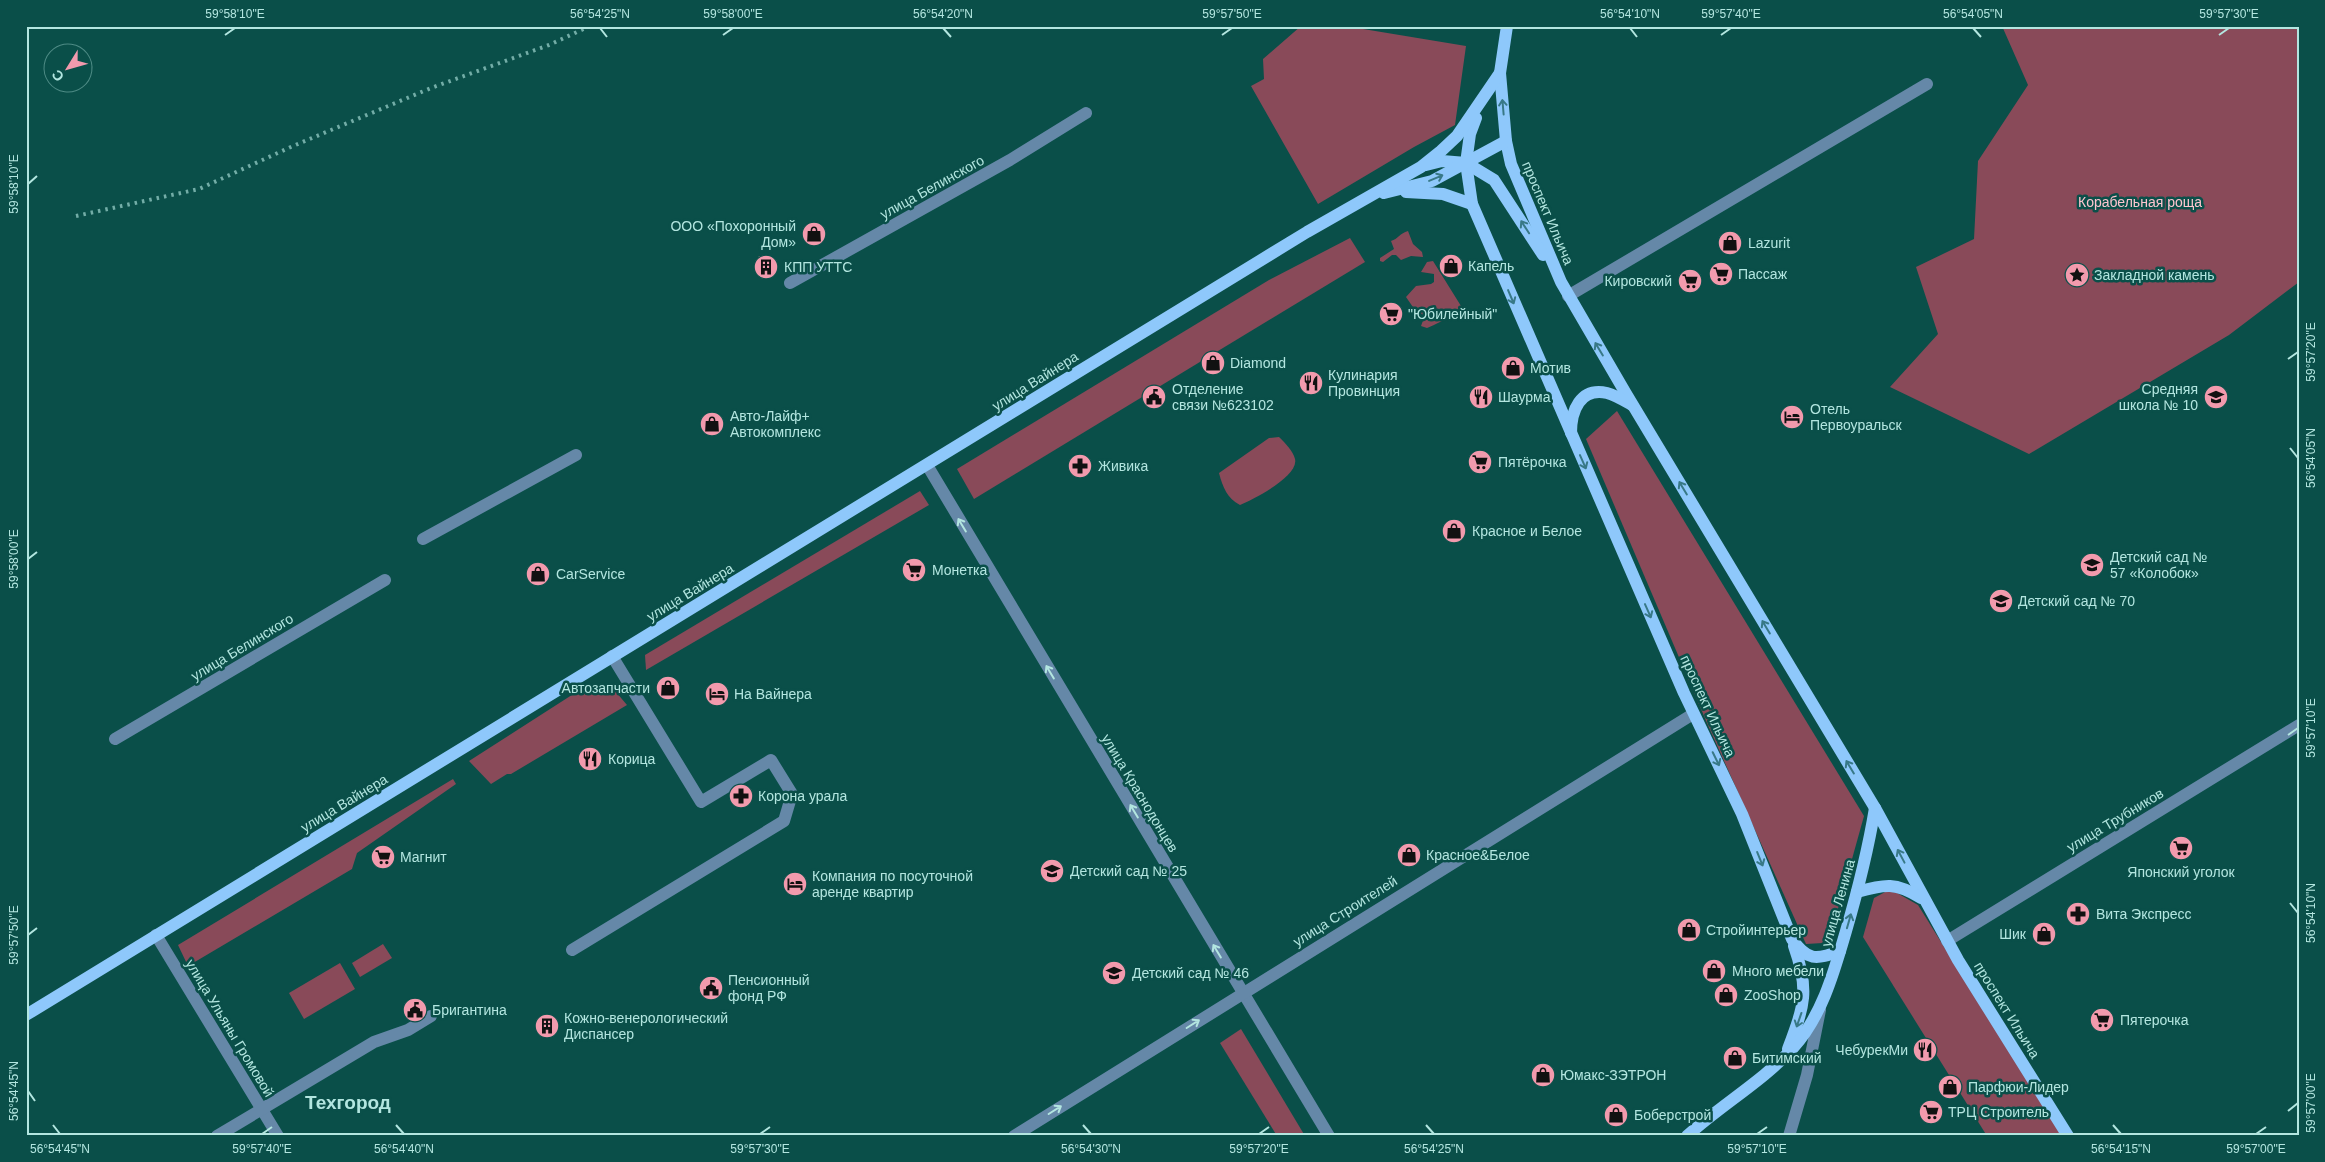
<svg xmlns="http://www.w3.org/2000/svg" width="2325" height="1162" font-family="Arial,sans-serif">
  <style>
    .green { fill: #894a59 }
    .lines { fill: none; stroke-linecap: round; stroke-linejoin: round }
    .minor { stroke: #6588a8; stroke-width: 12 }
    .major { stroke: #8ec8fb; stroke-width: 12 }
    .rail { stroke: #73ada7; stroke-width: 4; stroke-dasharray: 2.5 5; stroke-linecap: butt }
    .oneway { stroke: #387987 }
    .oneway2 { stroke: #b3e6e0 }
    .ticks { fill: none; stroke: #b3e6e0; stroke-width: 2 }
    .labels { text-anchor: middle; stroke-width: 5; stroke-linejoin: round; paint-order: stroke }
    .street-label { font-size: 14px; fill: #b3e6e0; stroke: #0a4f49 }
    .park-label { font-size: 14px; fill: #fec4cf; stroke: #0a4f49 }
    .poi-label { font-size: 14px; fill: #b3e6e0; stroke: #0a4f49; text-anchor: start }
    .district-label { font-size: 19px; font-weight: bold; fill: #b3e6e0; stroke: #0a4f49 }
    .neatline { fill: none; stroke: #b3e6e0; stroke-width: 2 }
    .ticks-label { font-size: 12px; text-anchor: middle; fill: #b3e6e0 }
  </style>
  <rect width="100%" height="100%" fill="#0a4f49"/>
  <!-- green -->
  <g class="green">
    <polygon points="1301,26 1345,26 1466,46 1455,125 1414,147 1318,204 1251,86 1264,79 1263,59"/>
    <polygon points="2002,26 2299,26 2299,282 2229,335 2029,454 1890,387 1938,334 1916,267 1974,239 1978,161 2028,85"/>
    <path d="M1408,231L1413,244L1422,252L1423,257L1411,256L1401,260L1396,255H1392L1383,262L1380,261V258L1394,249L1391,241C1398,239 1400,233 1408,231Z"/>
    <polygon points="1350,238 1365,262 974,499 957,469 1269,280"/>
    <path d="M1433,261L1461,306C1457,314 1437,324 1427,328L1421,326L1425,315L1417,313L1406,297L1416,286L1431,284L1434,282V274L1421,272L1427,262Z"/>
    <polygon points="1617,411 1864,816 1830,938 1823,943 1806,944 1707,723 1586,439"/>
    <path d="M1279,437C1285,443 1293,451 1295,459C1299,476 1254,499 1240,505C1227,498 1223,488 1219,473L1269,438Z"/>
    <polygon points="920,491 929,505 646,670 645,655"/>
    <polygon points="589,684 610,685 627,705 511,774 507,774 491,784 469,761"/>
    <polygon points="453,779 456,784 357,853 352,869 188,966 178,945"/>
    <polygon points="1887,891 1897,893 1918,905 2062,1136 1987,1136 1863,937 1874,898"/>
    <polygon points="383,944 392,958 360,977 352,963"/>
    <polygon points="340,963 355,989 304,1019 289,993"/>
    <polygon points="1241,1029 1305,1136 1277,1136 1220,1043"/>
  </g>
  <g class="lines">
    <!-- minor -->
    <g class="minor">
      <polyline points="790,283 1010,160 1086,113"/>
      <polyline points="1568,296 1927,84"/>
      <polyline points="927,465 1329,1136"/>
      <polyline points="423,539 576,455"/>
      <polyline points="115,739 385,580"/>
      <polyline points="156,935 278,1136"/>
      <polyline points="1947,941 2299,725"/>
      <polyline points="572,950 784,821 792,794 771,760 701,802 612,656"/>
      <polyline points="217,1136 374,1042 408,1030 431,1016"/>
      <polyline points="1014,1136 1693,714"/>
      <polyline points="1789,1136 1807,1075 1820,1010"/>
    </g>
    <!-- major -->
    <g class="major">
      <polyline points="1507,26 1500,73 1506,141 1511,164 1561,282 1625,392 1875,808 1958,960 2068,1136"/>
      <path d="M1476,118L1470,134L1466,163L1472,204L1684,693L1742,814L1792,939C1807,961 1816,960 1840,951"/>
      <polyline points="1426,165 1442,161 1466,163 1494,180 1543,255"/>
      <polyline points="1406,192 1443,194 1472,204"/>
      <polyline points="1384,193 1432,181 1506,141"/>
      <path d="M1571,433C1571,411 1580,387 1607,393C1615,395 1625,401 1632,405"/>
      <path d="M1857,892C1885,884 1896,882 1921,898"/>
      <polyline points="26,1015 1307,232 1421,167 1441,151 1457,136 1500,73"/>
      <path d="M1788,1049C1804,1006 1810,991 1794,946"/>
      <path d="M1687,1136C1721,1105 1763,1081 1793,1048C1822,1016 1834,972 1846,931C1858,890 1868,850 1875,808"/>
    </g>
    <!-- rail -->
    <polyline class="rail" points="76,216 199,189 293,146 431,88 549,45 590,26"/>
  </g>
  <!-- one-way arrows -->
  <defs><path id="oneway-shaft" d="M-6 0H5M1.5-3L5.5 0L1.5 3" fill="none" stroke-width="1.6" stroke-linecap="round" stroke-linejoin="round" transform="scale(1.25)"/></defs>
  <g class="oneway">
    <use href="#oneway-shaft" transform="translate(1503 107) rotate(-95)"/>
    <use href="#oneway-shaft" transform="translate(1436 178) rotate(-23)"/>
    <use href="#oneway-shaft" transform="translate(1525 227) rotate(-123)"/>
    <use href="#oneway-shaft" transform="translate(1511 297) rotate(67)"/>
    <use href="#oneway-shaft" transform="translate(1599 349) rotate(-121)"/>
    <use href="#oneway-shaft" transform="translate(1583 462) rotate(66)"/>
    <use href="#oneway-shaft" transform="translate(1683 488) rotate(-121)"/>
    <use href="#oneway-shaft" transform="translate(1648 611) rotate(66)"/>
    <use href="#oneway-shaft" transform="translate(1766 627) rotate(-121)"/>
    <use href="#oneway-shaft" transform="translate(1716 759) rotate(64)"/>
    <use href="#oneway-shaft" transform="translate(1850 767) rotate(-121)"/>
    <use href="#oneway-shaft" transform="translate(1901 856) rotate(-118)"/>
    <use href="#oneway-shaft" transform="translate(1760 859) rotate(68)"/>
    <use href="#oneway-shaft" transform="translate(1849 921) rotate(-74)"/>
    <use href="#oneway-shaft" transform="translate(1799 1020) rotate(109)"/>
  </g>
  <g class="oneway2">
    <use href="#oneway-shaft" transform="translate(962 525) rotate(-121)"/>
    <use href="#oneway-shaft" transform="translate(1050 672) rotate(-121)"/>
    <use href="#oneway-shaft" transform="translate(1134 811) rotate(-121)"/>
    <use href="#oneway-shaft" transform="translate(1217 951) rotate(-121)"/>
    <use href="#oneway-shaft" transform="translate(1193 1024) rotate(-32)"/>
    <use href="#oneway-shaft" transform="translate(1055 1110) rotate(-32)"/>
  </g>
  <!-- ticks -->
  <path class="ticks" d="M600,28L607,37M943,28L951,37M1630,28L1637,37M1973,28L1981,37M225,35L235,28M723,35L733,28M1222,35L1232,28M1721,35L1731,28M2219,35L2229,28M28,184L37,176M2288,359L2298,352M2290,448L2298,458M28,559L37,552M2288,735L2298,728M2290,903L2298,913M28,935L37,928M28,1091L35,1101M2288,1111L2298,1103M53,1125L60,1134M396,1125L404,1134M1083,1125L1091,1134M1426,1125L1434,1134M2113,1125L2121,1134M262,1134L272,1127M760,1134L770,1127M1259,1134L1269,1127M1757,1134L1767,1127M2256,1134L2266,1127"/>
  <!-- icons -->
  <defs>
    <g id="shop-disc" transform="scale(1.25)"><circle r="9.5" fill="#f29aad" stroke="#0a4f49"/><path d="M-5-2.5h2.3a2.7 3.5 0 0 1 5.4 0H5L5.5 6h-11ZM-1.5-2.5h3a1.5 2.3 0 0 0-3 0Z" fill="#111"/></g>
    <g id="building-disc" transform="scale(1.25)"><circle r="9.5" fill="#f29aad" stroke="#0a4f49"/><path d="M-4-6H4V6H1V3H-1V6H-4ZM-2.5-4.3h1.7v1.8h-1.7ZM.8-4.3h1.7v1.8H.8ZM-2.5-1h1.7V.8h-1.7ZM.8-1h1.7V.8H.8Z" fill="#111"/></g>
    <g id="supermarket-disc" transform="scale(1.25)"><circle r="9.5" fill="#f29aad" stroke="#0a4f49"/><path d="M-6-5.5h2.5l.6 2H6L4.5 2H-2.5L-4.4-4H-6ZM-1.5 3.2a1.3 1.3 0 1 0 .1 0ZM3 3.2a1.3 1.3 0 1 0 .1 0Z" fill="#111"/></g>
    <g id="sight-disc" transform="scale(1.25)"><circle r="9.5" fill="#f29aad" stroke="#0a4f49"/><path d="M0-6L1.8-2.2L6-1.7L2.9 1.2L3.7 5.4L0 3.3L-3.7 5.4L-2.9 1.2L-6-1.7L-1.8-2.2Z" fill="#111"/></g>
    <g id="restaurant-disc" transform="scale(1.25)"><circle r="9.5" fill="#f29aad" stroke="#0a4f49"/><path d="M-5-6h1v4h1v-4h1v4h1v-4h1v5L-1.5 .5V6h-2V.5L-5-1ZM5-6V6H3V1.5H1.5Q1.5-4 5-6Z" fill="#111"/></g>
    <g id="civic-disc" transform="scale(1.25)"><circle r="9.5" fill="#f29aad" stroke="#0a4f49"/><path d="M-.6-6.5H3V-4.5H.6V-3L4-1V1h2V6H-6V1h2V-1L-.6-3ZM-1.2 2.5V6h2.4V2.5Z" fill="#111"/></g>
    <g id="school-disc" transform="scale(1.25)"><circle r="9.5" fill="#f29aad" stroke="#0a4f49"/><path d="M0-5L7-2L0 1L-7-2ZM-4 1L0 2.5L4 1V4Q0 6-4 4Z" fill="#111"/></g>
    <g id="hotel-disc" transform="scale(1.25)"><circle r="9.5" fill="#f29aad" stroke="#0a4f49"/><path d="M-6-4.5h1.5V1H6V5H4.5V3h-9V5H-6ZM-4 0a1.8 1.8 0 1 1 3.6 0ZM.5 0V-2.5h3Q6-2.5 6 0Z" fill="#111"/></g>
    <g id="pharmacy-disc" transform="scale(1.25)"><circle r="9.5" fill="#f29aad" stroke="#0a4f49"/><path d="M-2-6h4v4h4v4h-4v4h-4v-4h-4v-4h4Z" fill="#111"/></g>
  </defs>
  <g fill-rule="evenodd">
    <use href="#shop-disc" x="814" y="234"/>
    <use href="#shop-disc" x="1730" y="243"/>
    <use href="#shop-disc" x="1451" y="266"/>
    <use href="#building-disc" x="766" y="267"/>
    <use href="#supermarket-disc" x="1721" y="274"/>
    <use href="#sight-disc" x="2077" y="275"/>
    <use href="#supermarket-disc" x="1690" y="281"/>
    <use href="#supermarket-disc" x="1391" y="314"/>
    <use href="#shop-disc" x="1213" y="363"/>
    <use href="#shop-disc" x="1513" y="368"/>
    <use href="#restaurant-disc" x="1311" y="383"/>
    <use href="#civic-disc" x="1154" y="397"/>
    <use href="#restaurant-disc" x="1481" y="397"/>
    <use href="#school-disc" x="2216" y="397"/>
    <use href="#hotel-disc" x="1792" y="417"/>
    <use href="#shop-disc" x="712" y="424"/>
    <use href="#supermarket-disc" x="1480" y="462"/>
    <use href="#pharmacy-disc" x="1080" y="466"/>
    <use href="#shop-disc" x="1454" y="531"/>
    <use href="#school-disc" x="2092" y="565"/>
    <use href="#supermarket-disc" x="914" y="570"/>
    <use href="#shop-disc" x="538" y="574"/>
    <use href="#school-disc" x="2001" y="601"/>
    <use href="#shop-disc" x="668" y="688"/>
    <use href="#hotel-disc" x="717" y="694"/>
    <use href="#restaurant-disc" x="590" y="759"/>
    <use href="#pharmacy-disc" x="741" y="796"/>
    <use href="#supermarket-disc" x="2181" y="848"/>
    <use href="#shop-disc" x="1409" y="855"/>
    <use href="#supermarket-disc" x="383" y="857"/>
    <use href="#school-disc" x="1052" y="871"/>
    <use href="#hotel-disc" x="795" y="884"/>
    <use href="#pharmacy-disc" x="2078" y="914"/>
    <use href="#shop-disc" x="1689" y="930"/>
    <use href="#shop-disc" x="2044" y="934"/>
    <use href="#shop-disc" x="1714" y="971"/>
    <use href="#school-disc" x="1114" y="973"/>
    <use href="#civic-disc" x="711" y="988"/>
    <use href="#shop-disc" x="1726" y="995"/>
    <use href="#civic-disc" x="415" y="1010"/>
    <use href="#supermarket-disc" x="2102" y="1020"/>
    <use href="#building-disc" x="547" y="1026"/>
    <use href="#restaurant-disc" x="1925" y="1050"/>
    <use href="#shop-disc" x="1735" y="1058"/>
    <use href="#shop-disc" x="1543" y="1075"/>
    <use href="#shop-disc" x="1950" y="1087"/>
    <use href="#supermarket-disc" x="1931" y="1112"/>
    <use href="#shop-disc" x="1616" y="1115"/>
  </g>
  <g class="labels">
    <!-- street labels -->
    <g class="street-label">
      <text transform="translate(932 187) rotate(-29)" y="5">улица Белинского</text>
      <text transform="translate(1548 213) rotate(67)" y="5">проспект Ильича</text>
      <text transform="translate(1035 381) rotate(-32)" y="5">улица Вайнера</text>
      <text transform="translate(690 592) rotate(-31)" y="5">улица Вайнера</text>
      <text transform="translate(242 647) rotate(-31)" y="5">улица Белинского</text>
      <text transform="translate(1708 706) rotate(65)" y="5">проспект Ильича</text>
      <text transform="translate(1140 793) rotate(59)" y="5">улица Краснодонцев</text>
      <text transform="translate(344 803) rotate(-31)" y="5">улица Вайнера</text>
      <text transform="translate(2115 820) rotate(-31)" y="5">улица Трубников</text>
      <text transform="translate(1838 903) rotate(-74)" y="5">улица Ленина</text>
      <text transform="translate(1345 911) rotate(-32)" y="5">улица Строителей</text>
      <text transform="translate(2007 1010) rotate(58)" y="5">проспект Ильича</text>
      <text transform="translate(230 1028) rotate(59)" y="5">улица Ульяны Громовой</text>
    </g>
    <!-- park labels -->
    <g class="park-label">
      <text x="2140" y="207">Корабельная роща</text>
    </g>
    <!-- poi labels -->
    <g class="poi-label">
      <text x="796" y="231" text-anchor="end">ООО «Похоронный<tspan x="796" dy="16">Дом»</tspan></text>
      <text x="1748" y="248">Lazurit</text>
      <text x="1468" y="271">Капель</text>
      <text x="784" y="272">КПП УТТС</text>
      <text x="1738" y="279">Пассаж</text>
      <text x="2094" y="280">Закладной камень</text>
      <text x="1672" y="286" text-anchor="end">Кировский</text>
      <text x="1408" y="319">"Юбилейный"</text>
      <text x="1230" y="368">Diamond</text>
      <text x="1530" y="373">Мотив</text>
      <text x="1328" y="380">Кулинария<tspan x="1328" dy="16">Провинция</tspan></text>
      <text x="1172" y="394">Отделение<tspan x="1172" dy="16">связи №623102</tspan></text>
      <text x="2198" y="394" text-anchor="end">Средняя<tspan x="2198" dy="16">школа № 10</tspan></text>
      <text x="1498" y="402">Шаурма</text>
      <text x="1810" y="414">Отель<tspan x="1810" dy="16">Первоуральск</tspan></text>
      <text x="730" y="421">Авто-Лайф+<tspan x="730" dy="16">Автокомплекс</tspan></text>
      <text x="1498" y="467">Пятёрочка</text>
      <text x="1098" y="471">Живика</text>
      <text x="1472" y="536">Красное и Белое</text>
      <text x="2110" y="562">Детский сад №<tspan x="2110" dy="16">57 «Колобок»</tspan></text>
      <text x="932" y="575">Монетка</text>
      <text x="556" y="579">CarService</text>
      <text x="2018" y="606">Детский сад № 70</text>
      <text x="650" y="693" text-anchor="end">Автозапчасти</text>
      <text x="734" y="699">На Вайнера</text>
      <text x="608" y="764">Корица</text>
      <text x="758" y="801">Корона урала</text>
      <text x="1426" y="860">Красное&amp;Белое</text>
      <text x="400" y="862">Магнит</text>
      <text x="1070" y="876">Детский сад № 25</text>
      <text x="2181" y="877" text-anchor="middle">Японский уголок</text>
      <text x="812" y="881">Компания по посуточной<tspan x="812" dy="16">аренде квартир</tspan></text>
      <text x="2096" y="919">Вита Экспресс</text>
      <text x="1706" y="935">Стройинтерьер</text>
      <text x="2026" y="939" text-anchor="end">Шик</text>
      <text x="1732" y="976">Много мебели</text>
      <text x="1132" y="978">Детский сад № 46</text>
      <text x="728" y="985">Пенсионный<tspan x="728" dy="16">фонд РФ</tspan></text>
      <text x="1744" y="1000">ZooShop</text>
      <text x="432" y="1015">Бригантина</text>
      <text x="564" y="1023">Кожно-венерологический<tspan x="564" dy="16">Диспансер</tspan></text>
      <text x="2120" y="1025">Пятерочка</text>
      <text x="1908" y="1055" text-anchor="end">ЧебурекМи</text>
      <text x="1752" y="1063">Битимский</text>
      <text x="1560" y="1080">Юмакс-ЗЭТРОН</text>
      <text x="1968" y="1092">Парфюи-Лидер</text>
      <text x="1948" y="1117">ТРЦ Строитель</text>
      <text x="1634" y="1120">Боберстрой</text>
    </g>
    <!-- district labels -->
    <g class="district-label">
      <text x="348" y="1109">Техгород</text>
    </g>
  </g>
  <!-- border -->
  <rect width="2325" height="1162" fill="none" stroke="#0a4f49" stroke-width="55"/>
  <!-- north arrow -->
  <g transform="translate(68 68) rotate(233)"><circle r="24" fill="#0a4f49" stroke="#4e8b85"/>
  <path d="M0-4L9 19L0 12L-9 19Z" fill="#f29aad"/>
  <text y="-8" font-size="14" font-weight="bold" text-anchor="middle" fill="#b3e6e0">С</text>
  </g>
  <rect x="28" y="28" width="2270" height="1106" class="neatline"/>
  <g class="ticks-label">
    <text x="235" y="18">59°58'10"E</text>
    <text x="600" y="18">56°54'25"N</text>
    <text x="733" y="18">59°58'00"E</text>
    <text x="943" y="18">56°54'20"N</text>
    <text x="1232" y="18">59°57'50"E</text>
    <text x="1630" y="18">56°54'10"N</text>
    <text x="1731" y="18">59°57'40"E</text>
    <text x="1973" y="18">56°54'05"N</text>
    <text x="2229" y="18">59°57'30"E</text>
    <text transform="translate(14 184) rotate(-90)" y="4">59°58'10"E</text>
    <text transform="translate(2311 352) rotate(-90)" y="4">59°57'20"E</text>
    <text transform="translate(2311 458) rotate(-90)" y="4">56°54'05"N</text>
    <text transform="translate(14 559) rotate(-90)" y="4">59°58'00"E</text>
    <text transform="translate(2311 728) rotate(-90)" y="4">59°57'10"E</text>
    <text transform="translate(2311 913) rotate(-90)" y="4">56°54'10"N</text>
    <text transform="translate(14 935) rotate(-90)" y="4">59°57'50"E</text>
    <text transform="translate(14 1091) rotate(-90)" y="4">56°54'45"N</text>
    <text transform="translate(2311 1103) rotate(-90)" y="4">59°57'00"E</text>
    <text x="60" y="1153">56°54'45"N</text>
    <text x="262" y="1153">59°57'40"E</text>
    <text x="404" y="1153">56°54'40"N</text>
    <text x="760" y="1153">59°57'30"E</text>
    <text x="1091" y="1153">56°54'30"N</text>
    <text x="1259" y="1153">59°57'20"E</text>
    <text x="1434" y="1153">56°54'25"N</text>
    <text x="1757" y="1153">59°57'10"E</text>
    <text x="2121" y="1153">56°54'15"N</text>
    <text x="2256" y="1153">59°57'00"E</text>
  </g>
</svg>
